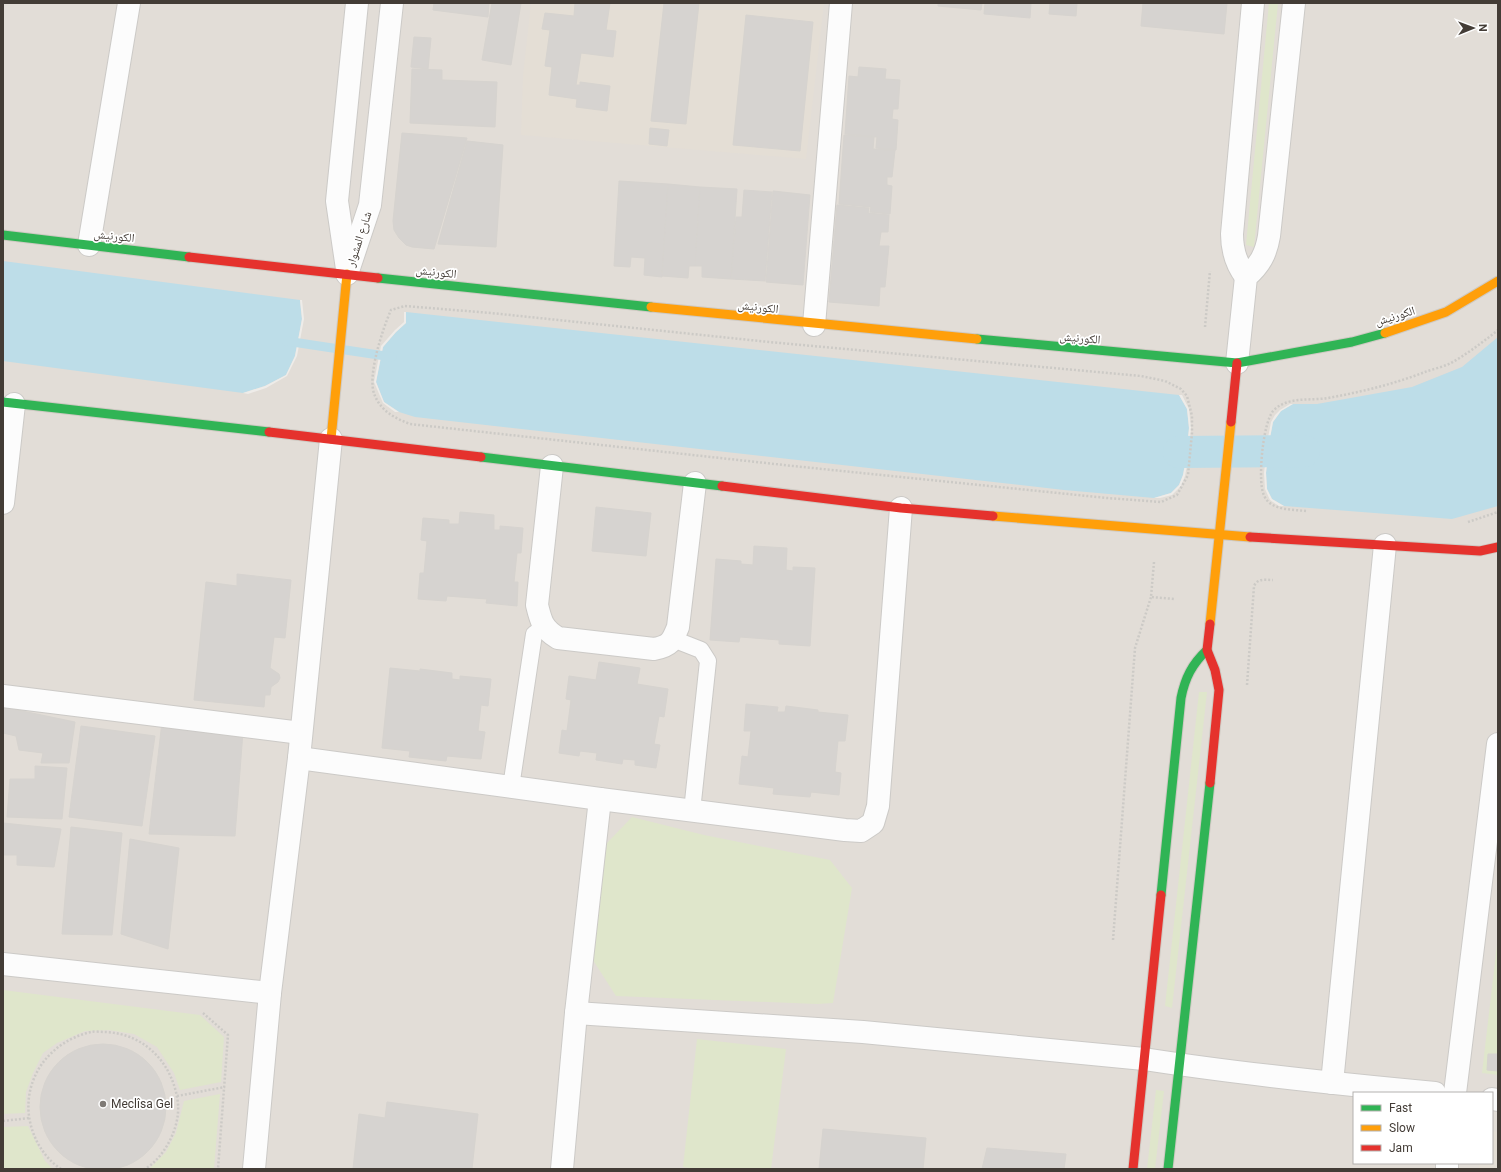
<svg xmlns="http://www.w3.org/2000/svg" width="1501" height="1172" font-family="Roboto,'Noto Naskh Arabic',sans-serif">
  <style>
    .residential { fill: #e2ddd7; fill-rule: evenodd }
    .education { fill: #e4ded5 }
    .green { fill: #dfe6cb }
    .water { fill: #bddde8 }
    .pier { fill: #eeece9 }
    .lines { fill: none; stroke-linecap: round; stroke-linejoin: round }
    .stream { stroke: #bddde8; stroke-width: 9 }
    .canal { stroke: #bddde8; stroke-width: 32 }
    .building { fill: #d6d3d0; stroke: #d6d3cf }
    .lane-casing { stroke: #cccac7; stroke-width: 18 }
    .street-casing { stroke: #cccac7; stroke-width: 24 }
    .fast-casing { stroke: #cec9c2; stroke-width: 11 }
    .slow-casing { stroke: #cec9c2; stroke-width: 11 }
    .jam-casing { stroke: #cec9c2; stroke-width: 11 }
    .path { stroke: #cccac6; stroke-width: 2.5; stroke-dasharray: 2 2; stroke-linecap: butt }
    .lane { stroke: #fcfcfc; stroke-width: 16 }
    .street { stroke: #fcfcfc; stroke-width: 22 }
    .fast { stroke: #30b455; stroke-width: 9 }
    .slow { stroke: #ff9f0a; stroke-width: 9 }
    .jam { stroke: #e5322d; stroke-width: 9 }
    .poi-dot { fill: #7f7a75; stroke: #fff; stroke-width: 1.5 }
    .labels { text-anchor: middle; stroke-width: 3.5; stroke-linejoin: round; paint-order: stroke }
    .street-label { font-size: 12px; fill: #433c36; stroke: #fff }
    .poi-label { font-size: 12px; fill: #433c36; stroke: #fff; text-anchor: start }
  </style>
  <rect width="100%" height="100%" fill="#eeece9"/>
  <!-- residential -->
  <path class="residential" d="M3,3H1498V1169H3ZM1354,1093H1492V1163H1354Z"/>
  <!-- education -->
  <g class="education">
    <polygon points="531,3 824,3 806,159 521,135 523,76"/>
    <polygon points="1492,1131 1498,1132 1498,1169 1479,1169 1479,1163 1492,1163"/>
  </g>
  <!-- green -->
  <g class="green">
    <polygon points="1269,3 1278,3 1254,247 1246,245"/>
    <polygon points="1199,692 1207,692 1172,1008 1165,1006"/>
    <polygon points="632,817 704,835 830,860 852,888 833,1003 817,1004 616,996 591,957 607,843"/>
    <polygon points="1498,936 1498,1075 1482,1073"/>
    <polygon points="3,990 200,1015 224,1037 221,1082 180,1090 174,1073 157,1047 134,1034 109,1030 85,1031 57,1043 43,1053 33,1073 26,1092 25,1113 3,1114"/>
    <polygon points="697,1039 786,1049 771,1169 695,1169 683,1167"/>
    <polygon points="1156,1090 1164,1091 1155,1169 1147,1169"/>
    <polygon points="220,1094 214,1169 149,1169 166,1152 176,1133 184,1101"/>
    <polygon points="28,1126 45,1161 53,1169 3,1169 3,1127"/>
  </g>
  <!-- water -->
  <g class="water">
    <polygon points="3,261 300,300 302,319 295,356 286,375 265,386 243,393 3,361"/>
    <polygon points="406,312 1179,395 1187,409 1189,428 1186,459 1183,475 1179,485 1171,493 1154,498 1064,490 415,417 399,412 384,402 376,382 383,347 396,332 406,323"/>
    <polygon points="1498,337 1498,506 1452,519 1284,506 1272,499 1267,489 1266,473 1270,438 1273,422 1281,411 1293,404 1317,404 1412,387 1462,367"/>
  </g>
  <!-- pier -->
  <g class="pier">
    <polygon points="300,300 302,300 304,319 297,356 287,376 266,388 248,394 243,393 265,386 286,375 295,356 302,319"/>
    <polygon points="404,312 406,312 406,323 396,332 383,347 376,382 384,402 399,412 395,412 383,403 374,382 381,346 395,330 404,322"/>
    <polygon points="1179,395 1182,395 1189,409 1191,428 1188,460 1185,476 1181,486 1172,495 1160,498 1154,498 1171,493 1179,485 1183,475 1186,459 1189,428 1187,409"/>
    <polygon points="1290,404 1293,404 1281,411 1273,422 1270,438 1266,473 1267,489 1272,499 1284,506 1279,506 1270,500 1265,489 1264,473 1268,438 1271,422 1275,415 1280,410"/>
  </g>
  <g class="lines">
    <!-- stream -->
    <polyline class="stream" points="286,341 392,357"/>
    <!-- canal -->
    <polyline class="canal" points="1179,452 1304,451"/>
  </g>
  <!-- building -->
  <g class="building">
    <polygon points="434,3 489,3 488,17 433,10"/>
    <polygon points="492,3 521,3 511,65 482,60"/>
    <polygon points="575,3 610,3 606,30 616,31 613,57 581,53 576,85 580,85 580,82 610,86 607,111 576,107 577,99 549,95 552,67 545,66 550,30 542,29 545,13 574,16"/>
    <polygon points="664,3 699,3 686,124 651,121"/>
    <polygon points="938,3 982,3 981,10 938,6"/>
    <polygon points="985,3 1031,3 1030,18 984,14"/>
    <polygon points="1050,3 1077,3 1076,16 1049,14"/>
    <polygon points="1143,3 1227,3 1224,34 1141,26"/>
    <polygon points="746,15 813,22 800,151 733,145"/>
    <polygon points="414,37 431,38 428,69 411,67"/>
    <polygon points="859,67 886,69 885,79 900,80 898,109 893,109 892,119 898,120 896,150 876,148 877,137 845,134 849,76 858,77"/>
    <polygon points="412,69 442,70 442,80 497,82 495,127 410,123"/>
    <polygon points="650,128 669,130 667,146 649,144"/>
    <polygon points="402,133 467,138 434,249 412,247 406,245 399,238 394,230 393,221"/>
    <polygon points="844,135 874,137 873,149 895,150 892,177 887,177 887,185 892,186 890,214 870,212 871,207 839,204"/>
    <polygon points="467,141 503,145 496,247 438,244"/>
    <polygon points="619,181 668,184 662,277 644,275 645,258 631,257 630,267 614,266"/>
    <polygon points="668,184 700,187 695,266 689,266 688,278 662,276"/>
    <polygon points="700,187 737,189 731,279 702,277 702,266 695,266"/>
    <polygon points="744,190 772,192 765,281 731,279 736,217 742,217"/>
    <polygon points="773,191 810,195 803,285 766,282"/>
    <polygon points="837,205 869,208 868,213 889,215 888,232 881,232 879,246 889,246 885,287 880,287 879,306 829,302"/>
    <polygon points="596,507 651,513 646,556 592,551"/>
    <polygon points="460,512 494,515 494,530 500,530 500,526 523,528 521,553 517,553 514,582 518,582 517,606 486,603 487,599 447,596 446,601 418,599 420,573 424,573 427,541 421,540 423,518 449,520 449,524 459,524"/>
    <polygon points="754,546 787,548 786,570 793,571 793,567 815,568 810,646 779,644 779,640 740,637 739,642 710,640 716,559 741,561 741,564 753,565"/>
    <polygon points="237,574 291,580 285,638 274,637 270,668 279,674 280,678 278,682 271,687 270,695 265,695 264,707 194,700 206,582 237,586"/>
    <polygon points="599,662 640,668 637,684 668,689 664,717 659,716 654,744 660,745 656,768 635,765 635,760 623,759 622,764 596,760 597,753 580,751 579,756 559,753 562,730 567,731 571,700 566,699 569,676 596,680"/>
    <polygon points="390,668 420,671 420,669 452,673 452,679 460,680 460,676 491,679 488,706 481,705 478,731 485,732 481,759 447,756 446,761 409,757 410,751 382,748"/>
    <polygon points="746,704 778,707 777,712 785,712 786,706 818,710 818,712 848,715 845,741 838,741 835,772 841,773 839,795 811,792 810,797 773,794 774,788 739,784 742,756 748,757 751,731 744,731"/>
    <polygon points="3,707 75,722 69,763 41,763 43,753 19,750 16,736 3,733"/>
    <polygon points="162,722 243,732 235,836 149,834"/>
    <polygon points="81,726 155,736 142,826 69,817"/>
    <polygon points="35,766 67,768 62,819 7,817 10,779 35,779"/>
    <polygon points="3,823 61,829 54,867 17,865 17,855 3,855"/>
    <polygon points="71,827 122,833 112,935 62,934"/>
    <polygon points="130,839 179,848 168,949 121,934"/>
    <circle cx="103" cy="1107" r="63"/>
    <polygon points="1488,1054 1498,1054 1498,1071 1487,1070"/>
    <polygon points="387,1102 478,1114 472,1169 353,1169 359,1114 385,1118"/>
    <polygon points="823,1129 926,1138 923,1169 819,1169"/>
    <polygon points="987,1148 1066,1154 1064,1169 982,1169"/>
  </g>
  <g class="lines">
    <!-- lane casing -->
    <g class="lane-casing">
      <g id="lane">
        <polyline points="673,639 701,650 708,661 692,811"/>
        <polyline points="511,787 534,634 544,627"/>
      </g>
    </g>
    <!-- street casing -->
    <g class="street-casing">
      <g id="street">
        <polyline points="89,245 129,3"/>
        <polyline points="347,269 337,201 357,3"/>
        <polyline points="347,274 370,205 392,3"/>
        <path d="M1246,277C1236,264 1232,251 1232,234L1253,3"/>
        <polyline points="814,325 841,3"/>
        <path d="M1237,363L1246,277C1260,265 1266,254 1269,236L1294,3"/>
        <path d="M552,466L537,605C541,622 543,629 558,638L654,649C670,646 672,642 678,627L695,483"/>
        <polyline points="3,503 14,404"/>
        <polyline points="3,696 301,733"/>
        <polyline points="299,758 600,799 845,830 861,831 873,823 878,806 901,508"/>
        <polyline points="3,964 270,993"/>
        <path d="M576,1013L863,1032L1144,1059C1240,1074 1338,1084 1435,1093"/>
        <polyline points="1332,1083 1385,545"/>
        <polyline points="1455,1093 1498,744"/>
        <polyline points="1492,1099 1498,1100"/>
        <polyline points="254,1169 270,993 299,758 331,439"/>
        <polyline points="562,1169 576,1013 600,799"/>
        <polyline points="1447,1169 1447,1163"/>
      </g>
    </g>
    <!-- fast casing -->
    <g class="fast-casing">
      <g id="fast">
        <polyline points="3,235 189,257"/>
        <polyline points="378,278 651,307"/>
        <polyline points="977,339 1237,363 1352,342 1385,333"/>
        <polyline points="3,402 269,432"/>
        <polyline points="481,457 722,486"/>
        <path d="M1161,895L1181,698C1185,678 1192,664 1207,650"/>
        <polyline points="1168,1169 1210,783"/>
      </g>
    </g>
    <!-- slow casing -->
    <g class="slow-casing">
      <g id="slow">
        <polyline points="651,307 977,339"/>
        <polyline points="1385,333 1446,312 1498,281"/>
        <polyline points="331,439 347,274"/>
        <polyline points="993,516 1250,537"/>
        <polyline points="1210,624 1231,422"/>
      </g>
    </g>
    <!-- jam casing -->
    <g class="jam-casing">
      <g id="jam">
        <polyline points="189,257 378,278"/>
        <polyline points="1231,422 1237,363"/>
        <polyline points="269,432 481,457"/>
        <polyline points="722,486 901,508 993,516"/>
        <polyline points="1250,537 1480,551 1498,547"/>
        <polyline points="1210,783 1219,690 1215,670 1207,650 1210,624"/>
        <polyline points="1133,1169 1161,895"/>
      </g>
    </g>
    <!-- path -->
    <g class="path">
      <path d="M405,306L491,313L769,342L1141,376L1165,381L1181,389L1187,396L1192,416V433L1188,475L1177,495L1161,502L1107,498L793,466L410,424C395,418 382,412 375,396C366,378 383,328 391,310Z"/>
      <polyline points="1205,327 1210,271"/>
      <path d="M1306,511C1288,509 1265,511 1262,488C1259,472 1263,424 1273,411C1287,396 1310,401 1328,398C1361,392 1394,384 1425,372C1433,369 1443,367 1451,363C1467,354 1483,342 1498,330"/>
      <polyline points="1468,522 1498,512"/>
      <polyline points="1154,562 1151,597 1175,599"/>
      <path d="M1247,685L1254,586C1258,578 1264,580 1273,580"/>
      <polyline points="1113,940 1135,648 1151,597"/>
      <polyline points="203,1013 228,1035 218,1169"/>
      <polyline points="177,1096 225,1087"/>
      <polyline points="3,1121 29,1118"/>
      <path d="M61,1169C43,1157 32,1137 29,1116C24,1076 51,1041 91,1032C95,1031 101,1032 106,1032C146,1034 174,1065 178,1104C180,1127 165,1157 145,1169"/>
    </g>
    <!-- lane -->
    <use href="#lane" class="lane"/>
    <!-- street -->
    <use href="#street" class="street"/>
    <!-- fast -->
    <use href="#fast" class="fast"/>
    <!-- slow -->
    <use href="#slow" class="slow"/>
    <!-- jam -->
    <use href="#jam" class="jam"/>
  </g>
  <!-- markers -->
  <circle class="poi-dot" cx="103" cy="1104" r="4"/>
  <g class="labels">
    <!-- street labels -->
    <g class="street-label">
      <text transform="translate(114 236) rotate(6)" y="4">الكورنيش</text>
      <text transform="translate(359 239) rotate(-72)" y="4">شارع المشوار</text>
      <text transform="translate(436 272) rotate(6)" y="4">الكورنيش</text>
      <text transform="translate(758 307) rotate(6)" y="4">الكورنيش</text>
      <text transform="translate(1395 316) rotate(-17)" y="4">الكورنيش</text>
      <text transform="translate(1080 338) rotate(5)" y="4">الكورنيش</text>
    </g>
    <!-- poi labels -->
    <g class="poi-label">
      <text x="111" y="1108">Meclîsa Gel</text>
    </g>
  </g>
  <!-- border -->
  <rect width="1501" height="1172" fill="none" stroke="#433c36" stroke-width="8"/>
  <!-- legend -->
  <rect x="1353" y="1092" width="140" height="72" fill="#ffffff" stroke="#b4b1af"/>
  <rect x="1361" y="1105" width="20" height="6" fill="#30b455" stroke="#b4b1af"/>
  <text x="1389" y="1112" font-size="12" fill="#433c36">Fast</text>
  <rect x="1361" y="1125" width="20" height="6" fill="#ff9f0a" stroke="#b4b1af"/>
  <text x="1389" y="1132" font-size="12" fill="#433c36">Slow</text>
  <rect x="1361" y="1145" width="20" height="6" fill="#e5322d" stroke="#b4b1af"/>
  <text x="1389" y="1152" font-size="12" fill="#433c36">Jam</text>
  <!-- north arrow -->
  <g transform="translate(1473 28) rotate(89)" stroke="#ffffff" stroke-width="3" paint-order="stroke">
  <path d="M0-3L7 15L0 10L-7 15Z" fill="#433c36"/>
  <text y="-6" font-size="11" font-weight="bold" text-anchor="middle" fill="#433c36">N</text>
  </g>
</svg>
